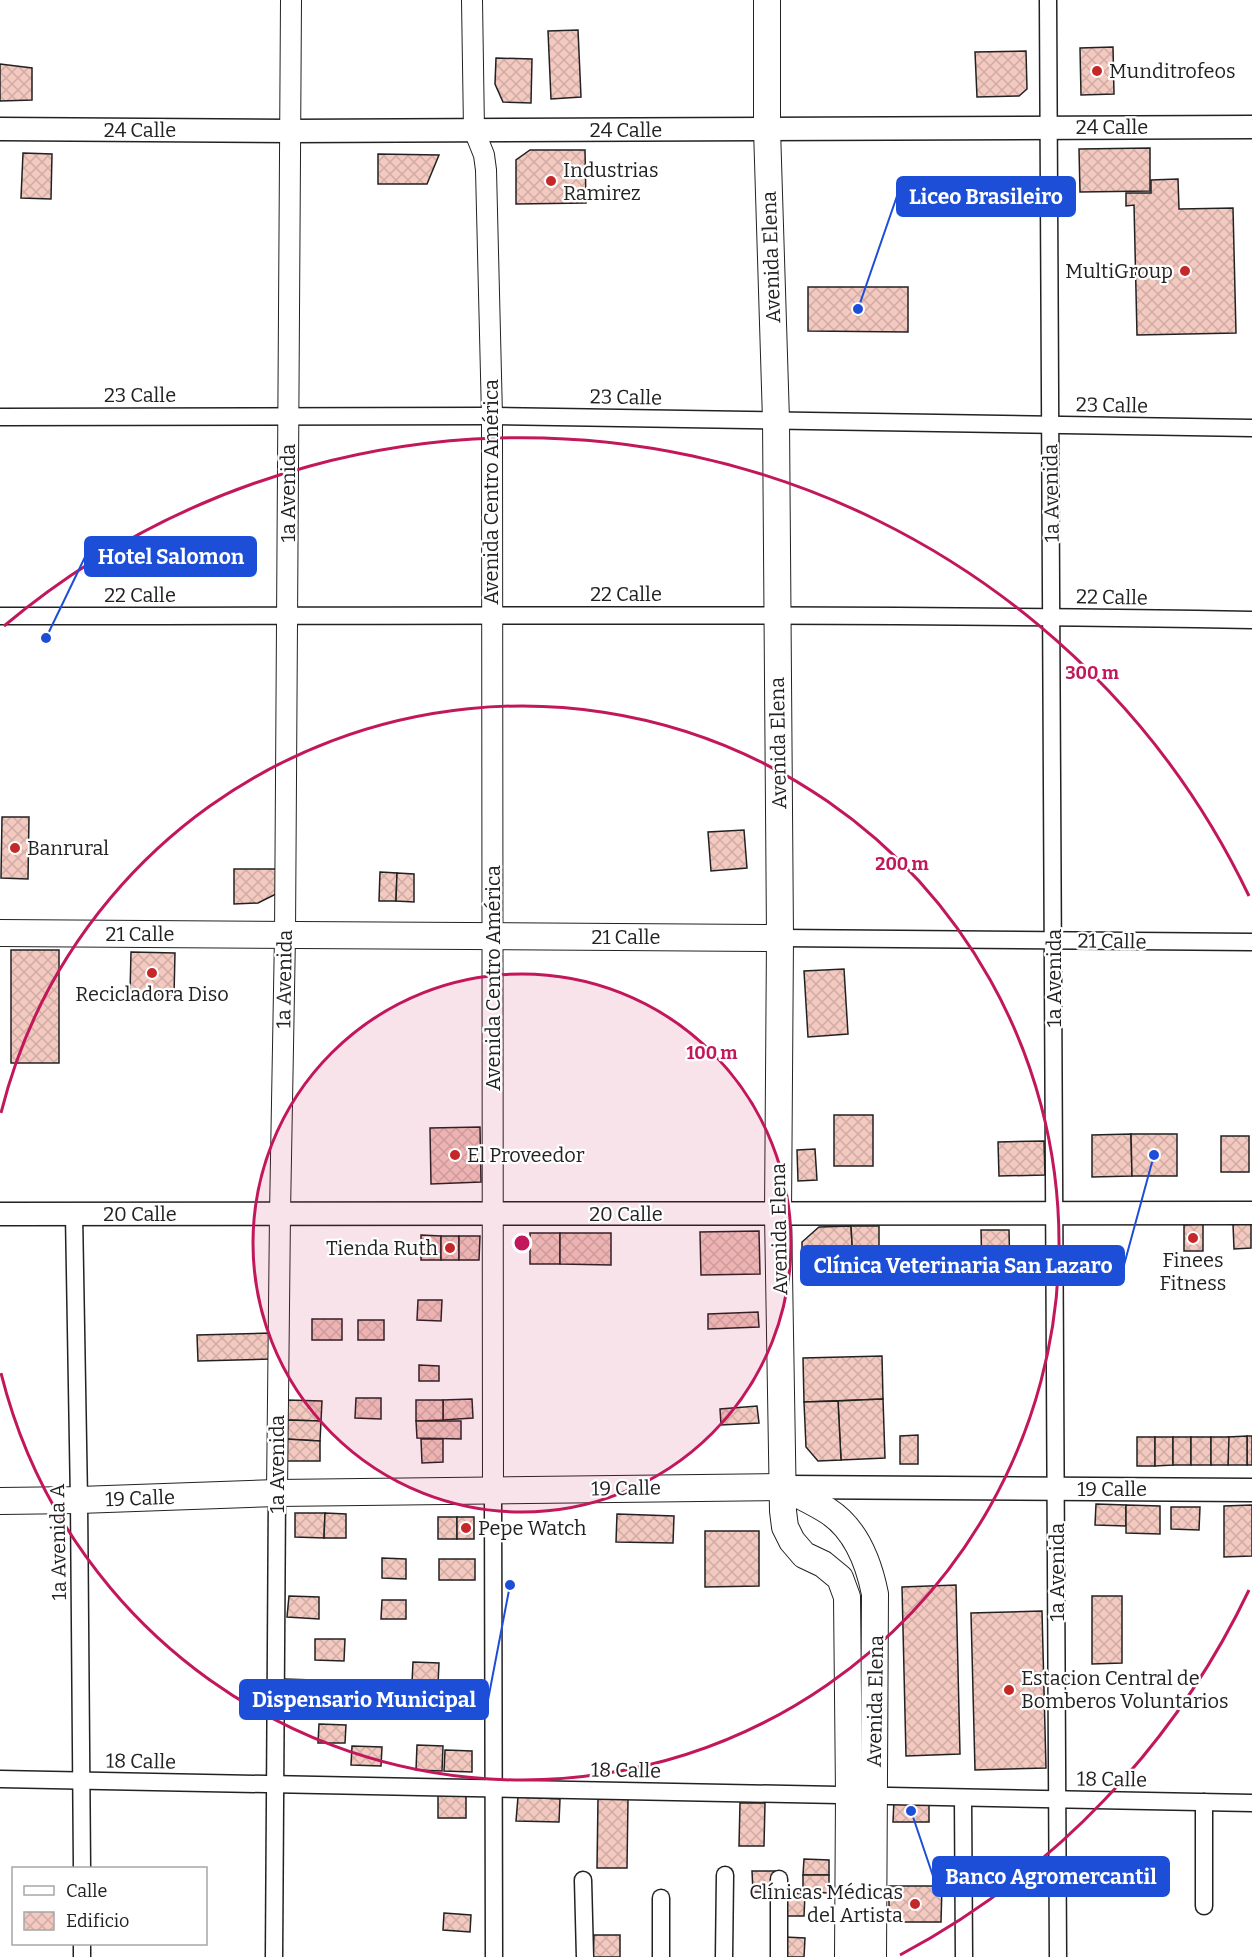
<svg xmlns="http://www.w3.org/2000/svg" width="1252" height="1957" font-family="Bitter,serif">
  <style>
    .building { fill: url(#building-cross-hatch); stroke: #222; stroke-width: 1.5 }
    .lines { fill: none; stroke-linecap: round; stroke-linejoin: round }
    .minor-casing { stroke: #222; stroke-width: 19 }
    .tertiary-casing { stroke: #222; stroke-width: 22 }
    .secondary-casing { stroke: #222; stroke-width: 25 }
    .primary-casing { stroke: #222; stroke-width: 28 }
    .minor { stroke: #fff; stroke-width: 16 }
    .tertiary { stroke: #fff; stroke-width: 20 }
    .secondary { stroke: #fff; stroke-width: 22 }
    .primary { stroke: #fff; stroke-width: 26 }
    .ring { fill: none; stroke: #c2185b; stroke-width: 3 }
    .poi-dot { fill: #c62828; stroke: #fff; stroke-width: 2 }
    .labels { text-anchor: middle; stroke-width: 4.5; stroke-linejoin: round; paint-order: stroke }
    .poi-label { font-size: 20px; fill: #222; stroke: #fff; text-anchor: start }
    .street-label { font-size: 20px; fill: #222; stroke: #fff }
    .centre { fill: #c2185b; stroke: #fff; stroke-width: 3 }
    .ring-label { font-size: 18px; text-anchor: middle; font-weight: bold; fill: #c2185b; stroke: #fff; stroke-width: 4.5; stroke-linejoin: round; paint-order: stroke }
    .leader { fill: none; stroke: #1d4ed8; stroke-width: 2 }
    .callout-dot { fill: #1d4ed8; stroke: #fff; stroke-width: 2 }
    .callout { fill: #1d4ed8; stroke: #1d4ed8; stroke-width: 2 }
    .callout-label { font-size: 21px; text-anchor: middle; font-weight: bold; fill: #fff }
  </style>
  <defs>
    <pattern id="building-cross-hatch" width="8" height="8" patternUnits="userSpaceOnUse" patternTransform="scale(1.5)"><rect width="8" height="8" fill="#f3c9c0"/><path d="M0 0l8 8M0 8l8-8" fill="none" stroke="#d0aca5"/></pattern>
  </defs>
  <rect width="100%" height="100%" fill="#fff"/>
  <!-- building -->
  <g class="building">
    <polygon points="578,30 581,97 551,99 548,31"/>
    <polygon points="1113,47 1114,94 1081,95 1080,48"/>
    <polygon points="1026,51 1027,89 1019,96 977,97 975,52"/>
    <polygon points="496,58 532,59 531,103 503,102 495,84"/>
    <polygon points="0,64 32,68 32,100 0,101"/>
    <polygon points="1150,148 1150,191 1080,192 1079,149"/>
    <polygon points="530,150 585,150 586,203 516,204 516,160"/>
    <polygon points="23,153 52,154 51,199 21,198"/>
    <polygon points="378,154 439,155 427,184 378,184"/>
    <polygon points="1178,179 1179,209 1233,208 1236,333 1137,335 1134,205 1126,206 1126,193 1151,193 1151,180"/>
    <polygon points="808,287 908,287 908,332 808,331"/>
    <polygon points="2,817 29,817 28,879 1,878"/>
    <polygon points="744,830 747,868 711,871 708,832"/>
    <polygon points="234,869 276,869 276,894 258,903 234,904"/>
    <polygon points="380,872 397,873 396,901 379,901"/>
    <polygon points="397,873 414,874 414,902 396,901"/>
    <rect x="11" y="950" width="48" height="113"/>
    <polygon points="131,952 175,953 174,995 130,994"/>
    <polygon points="844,969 848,1034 808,1037 804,971"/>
    <rect x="834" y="1115" width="39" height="51"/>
    <polygon points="480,1127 481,1182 431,1184 430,1128"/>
    <polygon points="1131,1134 1132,1176 1092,1177 1092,1135"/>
    <polygon points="1131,1134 1177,1134 1177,1176 1132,1176"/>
    <rect x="1221" y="1136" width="28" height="36"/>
    <polygon points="1044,1141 1045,1175 999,1176 998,1142"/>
    <polygon points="815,1149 817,1180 798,1181 797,1150"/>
    <polygon points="1251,1223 1251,1248 1234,1249 1233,1224"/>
    <polygon points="1203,1224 1203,1251 1184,1251 1184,1225"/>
    <polygon points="851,1226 853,1259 802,1260 802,1242 819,1227"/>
    <polygon points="851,1226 879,1226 879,1260 853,1259"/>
    <polygon points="981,1230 1009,1230 1010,1272 982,1273"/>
    <polygon points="759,1231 760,1274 701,1275 700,1232"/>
    <rect x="530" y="1233" width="30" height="31"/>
    <polygon points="560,1233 611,1233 611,1265 560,1264"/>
    <polygon points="421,1235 441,1236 441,1260 421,1260"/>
    <rect x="441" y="1236" width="18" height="24"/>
    <polygon points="459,1236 480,1236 479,1260 459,1260"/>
    <polygon points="418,1300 442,1300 441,1321 417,1320"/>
    <polygon points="758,1312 759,1327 708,1329 708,1314"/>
    <rect x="312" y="1319" width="30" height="21"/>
    <rect x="358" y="1320" width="26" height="20"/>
    <polygon points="270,1333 270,1359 198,1361 197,1335"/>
    <polygon points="882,1356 883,1399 804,1402 803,1358"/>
    <polygon points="419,1365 439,1366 439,1381 419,1381"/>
    <polygon points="356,1398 381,1398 381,1419 355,1418"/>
    <polygon points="472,1399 473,1418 443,1420 443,1400"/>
    <polygon points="883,1399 885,1458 841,1460 838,1401"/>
    <polygon points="287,1400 322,1401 321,1421 286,1420"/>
    <polygon points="416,1400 443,1400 443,1420 416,1421"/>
    <polygon points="838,1401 841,1460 818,1461 806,1447 804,1402"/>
    <polygon points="757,1406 759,1423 721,1425 720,1409"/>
    <polygon points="286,1420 321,1421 320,1441 285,1439"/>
    <polygon points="416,1421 461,1421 461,1439 417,1438"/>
    <polygon points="918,1435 918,1464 900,1464 900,1436"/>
    <rect x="1247" y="1436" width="5" height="29"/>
    <polygon points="1247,1436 1247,1465 1228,1465 1228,1437"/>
    <rect x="1137" y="1437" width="18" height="29"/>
    <polygon points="1155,1437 1173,1437 1173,1465 1155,1466"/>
    <rect x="1173" y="1437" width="18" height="28"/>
    <rect x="1191" y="1437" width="20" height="28"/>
    <polygon points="1211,1437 1229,1437 1228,1465 1211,1465"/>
    <polygon points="285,1439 320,1441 320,1461 285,1461"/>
    <polygon points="421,1439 443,1439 443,1462 422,1463"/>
    <polygon points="1096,1504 1126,1505 1126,1526 1095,1525"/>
    <polygon points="1126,1505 1160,1506 1160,1534 1126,1533"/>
    <polygon points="1252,1505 1252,1556 1224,1557 1224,1506"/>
    <polygon points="1171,1507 1200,1507 1199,1530 1171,1529"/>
    <polygon points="295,1513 325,1513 324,1538 295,1537"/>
    <polygon points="325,1513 346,1514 346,1538 324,1538"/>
    <polygon points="617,1514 674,1516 673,1543 616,1542"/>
    <rect x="438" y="1517" width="19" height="22"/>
    <rect x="457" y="1517" width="17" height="22"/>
    <polygon points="705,1531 759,1531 759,1586 705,1587"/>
    <polygon points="382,1558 406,1559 406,1579 382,1578"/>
    <rect x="439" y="1559" width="36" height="21"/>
    <polygon points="956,1585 960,1754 906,1756 902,1587"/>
    <polygon points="289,1596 319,1597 319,1619 287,1617"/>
    <polygon points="1092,1596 1122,1596 1122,1663 1092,1664"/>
    <polygon points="382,1600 406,1600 406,1619 381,1619"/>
    <polygon points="1042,1611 1046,1768 975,1770 971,1613"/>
    <polygon points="315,1639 345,1639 344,1661 315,1660"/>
    <polygon points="413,1662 439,1663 438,1684 412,1683"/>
    <polygon points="285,1679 313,1680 312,1702 284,1701"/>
    <polygon points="319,1724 346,1725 345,1743 318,1743"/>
    <polygon points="417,1745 443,1746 442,1771 416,1770"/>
    <polygon points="352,1746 382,1747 381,1766 351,1765"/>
    <polygon points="445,1750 472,1751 472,1772 444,1771"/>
    <polygon points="438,1794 466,1795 466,1818 438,1818"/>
    <polygon points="518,1797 560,1799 559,1822 516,1821"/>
    <polygon points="598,1799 628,1799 627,1868 597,1868"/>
    <polygon points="894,1800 929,1800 929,1822 893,1822"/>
    <polygon points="740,1803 765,1803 764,1846 739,1846"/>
    <polygon points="804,1859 829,1860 829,1875 803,1875"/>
    <polygon points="752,1871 777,1871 777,1892 753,1892"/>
    <polygon points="803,1875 829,1875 829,1893 803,1892"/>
    <polygon points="889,1886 942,1886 941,1922 889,1922"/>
    <polygon points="781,1892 805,1894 804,1916 780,1916"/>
    <polygon points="444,1913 471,1915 470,1932 443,1930"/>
    <polygon points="594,1935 620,1935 620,1957 593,1957"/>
    <polygon points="784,1937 805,1938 804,1957 783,1957"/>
  </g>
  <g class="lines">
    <!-- minor casing -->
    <g class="minor-casing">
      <g id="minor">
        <polyline points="1048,0 1058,1957"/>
        <polyline points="0,417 492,416 1252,428"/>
        <path d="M0,616C417,616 835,613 1252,620"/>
        <polyline points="780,938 1252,942"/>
        <polyline points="74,1214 79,1500 82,1868"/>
        <polyline points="493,1490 494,1957"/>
        <polyline points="0,1779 1252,1803"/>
        <polyline points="963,1798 964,1957"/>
        <polyline points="1204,1802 1204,1906"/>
        <polyline points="583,1880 585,1957"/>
        <polyline points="82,1944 82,1957"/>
        <polyline points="274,1957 277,1493"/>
        <polyline points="661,1957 661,1898"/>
        <polyline points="724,1957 725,1875"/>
        <polyline points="779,1957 779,1879"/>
      </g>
    </g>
    <!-- tertiary casing -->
    <g class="tertiary-casing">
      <g id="tertiary">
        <polyline points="472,0 474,130 484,155 486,170 492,416 493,1490"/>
        <polyline points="277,1493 280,1214 285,935 291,0"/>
      </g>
    </g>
    <!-- secondary casing -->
    <g class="secondary-casing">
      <g id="secondary">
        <polyline points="0,129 291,131 1252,127"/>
        <polyline points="0,1214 1252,1213"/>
        <polyline points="784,1487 1252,1490"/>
      </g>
    </g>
    <!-- primary casing -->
    <g class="primary-casing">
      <g id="primary">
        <polyline points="767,0 767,129 776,420 780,938 778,1214 783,1511 785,1527 792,1541 804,1555 823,1564 840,1578 847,1597 849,1795 848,1957"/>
        <polyline points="0,933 780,938"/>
        <path d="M784,1487C798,1495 814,1502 828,1511C856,1529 869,1564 875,1594L873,1957"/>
        <polyline points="0,1501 79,1500 277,1493 784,1487"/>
      </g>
    </g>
    <!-- minor -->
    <use href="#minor" class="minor"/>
    <!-- tertiary -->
    <use href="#tertiary" class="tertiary"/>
    <!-- secondary -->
    <use href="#secondary" class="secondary"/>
    <!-- primary -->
    <use href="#primary" class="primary"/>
  </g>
  <!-- distance rings -->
  <circle cx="522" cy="1243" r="269" fill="#c2185b" fill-opacity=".12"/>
  <g class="ring">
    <circle cx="522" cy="1243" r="269"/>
    <path d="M1 1113A537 537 0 1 1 1 1373"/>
    <path d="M1249 1590A806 806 0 0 1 900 1955M4 626A806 806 0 0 1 1249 896"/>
  </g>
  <!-- markers -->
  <g class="poi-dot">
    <circle cx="1097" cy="71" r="6"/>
    <circle cx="551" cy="181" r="6"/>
    <circle cx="1185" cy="271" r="6"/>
    <circle cx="15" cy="848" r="6"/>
    <circle cx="152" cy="973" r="6"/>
    <circle cx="455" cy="1155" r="6"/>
    <circle cx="1193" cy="1238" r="6"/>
    <circle cx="450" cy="1248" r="6"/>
    <circle cx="466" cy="1528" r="6"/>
    <circle cx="1009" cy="1690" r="6"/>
    <circle cx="915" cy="1904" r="6"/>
  </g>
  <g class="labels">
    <!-- poi labels -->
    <g class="poi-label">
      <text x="1109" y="78">Munditrofeos</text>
      <text x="563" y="177">Industrias<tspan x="563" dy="23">Ramirez</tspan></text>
      <text x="1173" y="278" text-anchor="end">MultiGroup</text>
      <text x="27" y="855">Banrural</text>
      <text x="152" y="1001" text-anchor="middle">Recicladora Diso</text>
      <text x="467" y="1162">El Proveedor</text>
      <text x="438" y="1255" text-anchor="end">Tienda Ruth</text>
      <text x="1193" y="1267" text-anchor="middle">Finees<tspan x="1193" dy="23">Fitness</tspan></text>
      <text x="478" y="1535">Pepe Watch</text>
      <text x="1021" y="1685">Estacion Central de<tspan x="1021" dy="23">Bomberos Voluntarios</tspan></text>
      <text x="903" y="1899" text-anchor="end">Clínicas Médicas<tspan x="903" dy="23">del Artista</tspan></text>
    </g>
    <!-- street labels -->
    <g class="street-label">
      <text x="1112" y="134">24 Calle</text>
      <text x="140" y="137">24 Calle</text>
      <text x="626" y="137">24 Calle</text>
      <text transform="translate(771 257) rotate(-92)" y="7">Avenida Elena</text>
      <text x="140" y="402">23 Calle</text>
      <text transform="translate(626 397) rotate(1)" y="7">23 Calle</text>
      <text transform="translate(1112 405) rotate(1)" y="7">23 Calle</text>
      <text transform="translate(491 492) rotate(-90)" y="7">Avenida Centro América</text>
      <text transform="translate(288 493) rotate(-90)" y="7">1a Avenida</text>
      <text transform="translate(1051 493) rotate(-91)" y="7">1a Avenida</text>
      <text x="626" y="601">22 Calle</text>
      <text x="140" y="602">22 Calle</text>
      <text transform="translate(1112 597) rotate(1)" y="7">22 Calle</text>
      <text transform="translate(778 743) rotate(-91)" y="7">Avenida Elena</text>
      <text x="140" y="941">21 Calle</text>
      <text x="626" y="944">21 Calle</text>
      <text transform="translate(1112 941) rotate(1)" y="7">21 Calle</text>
      <text transform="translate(493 978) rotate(-90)" y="7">Avenida Centro América</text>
      <text transform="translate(1054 978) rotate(-90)" y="7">1a Avenida</text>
      <text transform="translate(284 979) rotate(-89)" y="7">1a Avenida</text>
      <text x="140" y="1221">20 Calle</text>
      <text x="626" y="1221">20 Calle</text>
      <text transform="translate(779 1229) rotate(-91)" y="7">Avenida Elena</text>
      <text transform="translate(277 1464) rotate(-90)" y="7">1a Avenida</text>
      <text transform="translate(626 1488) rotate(-1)" y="7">19 Calle</text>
      <text x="1112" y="1496">19 Calle</text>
      <text transform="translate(140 1498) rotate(-2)" y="7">19 Calle</text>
      <text transform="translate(58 1542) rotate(-91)" y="7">1a Avenida A</text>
      <text transform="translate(1057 1572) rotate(-90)" y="7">1a Avenida</text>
      <text transform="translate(875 1701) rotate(-89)" y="7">Avenida Elena</text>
      <text transform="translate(141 1761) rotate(1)" y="7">18 Calle</text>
      <text transform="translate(626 1770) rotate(1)" y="7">18 Calle</text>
      <text transform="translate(1112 1779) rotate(1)" y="7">18 Calle</text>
    </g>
  </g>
  <circle cx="522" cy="1243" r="9" class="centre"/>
  <g class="ring-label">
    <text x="1092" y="679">300 m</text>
    <text x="902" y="870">200 m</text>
    <text x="712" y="1059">100 m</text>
  </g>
  <!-- callouts -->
  <path class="leader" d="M858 309L897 196M46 638L85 557M1154 1155L1124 1265M510 1585L488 1700M911 1811L933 1876"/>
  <g class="callout-dot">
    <circle cx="858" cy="309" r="6"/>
    <circle cx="46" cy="638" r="6"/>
    <circle cx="1154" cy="1155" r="6"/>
    <circle cx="510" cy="1585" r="6"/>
    <circle cx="911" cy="1811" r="6"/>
  </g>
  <g class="callout">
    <rect x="897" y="177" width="178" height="39" rx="6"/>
    <rect x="85" y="537" width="171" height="39" rx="6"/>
    <rect x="801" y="1246" width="323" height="39" rx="6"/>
    <rect x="240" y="1680" width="248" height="39" rx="6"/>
    <rect x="933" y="1857" width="236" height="39" rx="6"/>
  </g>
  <g class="callout-label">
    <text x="986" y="204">Liceo Brasileiro</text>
    <text x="171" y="564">Hotel Salomon</text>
    <text x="963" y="1273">Clínica Veterinaria San Lazaro</text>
    <text x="364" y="1707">Dispensario Municipal</text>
    <text x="1051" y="1884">Banco Agromercantil</text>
  </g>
  <!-- legend -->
  <rect x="12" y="1867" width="195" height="78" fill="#ffffff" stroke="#a7a7a7" stroke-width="1.5"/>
  <rect x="24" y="1886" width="30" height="9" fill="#ffffff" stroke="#a7a7a7" stroke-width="1.5"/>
  <text x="66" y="1897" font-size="18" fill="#222222">Calle</text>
  <rect x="24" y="1912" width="30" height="18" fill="url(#building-cross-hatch)" stroke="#a7a7a7" stroke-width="1.5"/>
  <text x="66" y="1927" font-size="18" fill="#222222">Edificio</text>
</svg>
